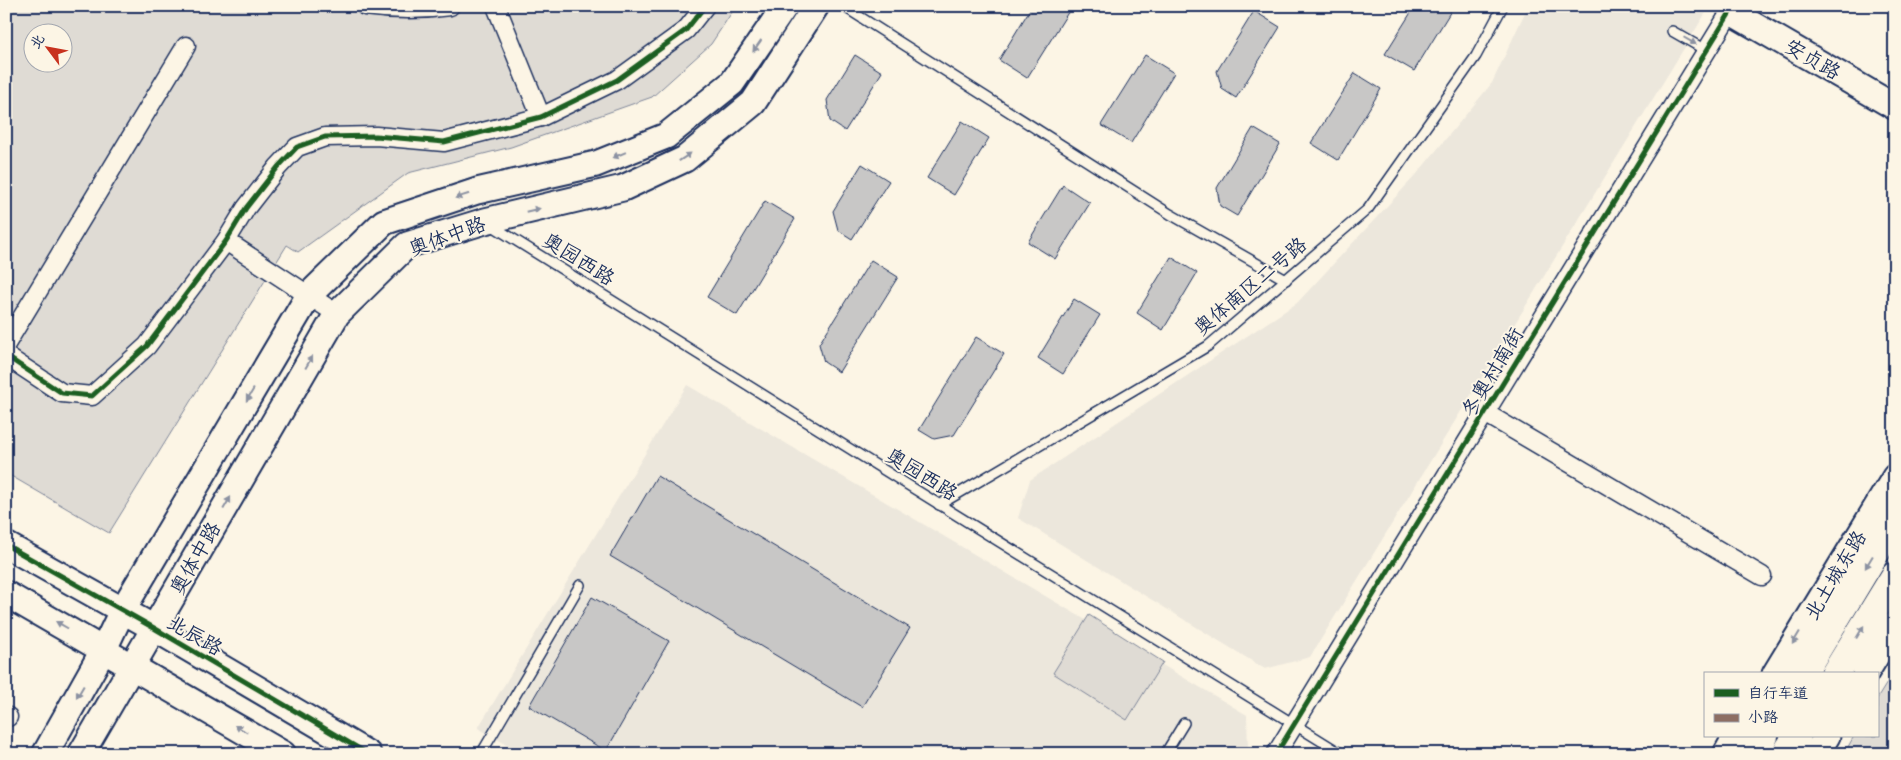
<svg xmlns="http://www.w3.org/2000/svg" width="1901" height="760" font-family="'Indie Flower','LXGW WenKai TC',sans-serif">
  <style>
    .built { fill: #ece7dc }
    .green { fill: #dfdbd4; stroke: #7d8599; fill-rule: evenodd }
    .building { fill: #c8c7c6; stroke: #1b2f5e }
    .lines { fill: none; stroke-linecap: round; stroke-linejoin: round }
    .lane-casing { stroke: #1b2f5e; stroke-width: 12 }
    .street-casing { stroke: #1b2f5e; stroke-width: 21 }
    .secondary-casing { stroke: #1b2f5e; stroke-width: 29 }
    .primary-casing { stroke: #1b2f5e; stroke-width: 31 }
    .lane { stroke: #fcf5e5; stroke-width: 9 }
    .street { stroke: #fcf5e5; stroke-width: 18 }
    .secondary { stroke: #fcf5e5; stroke-width: 25 }
    .primary { stroke: #fcf5e5; stroke-width: 28 }
    .quiet { stroke: #8d6e63; stroke-width: 4; stroke-dasharray: 8 4; stroke-linecap: butt }
    .cycleway-casing { stroke: #fcf5e5; stroke-width: 8 }
    .cycleway { stroke: #1b5e20; stroke-width: 5 }
    .oneway { fill: #8c92a2 }
    .labels { text-anchor: middle; stroke-width: 4; stroke-linejoin: round; paint-order: stroke }
    .street-label { font-size: 20px; fill: #1b2f5e; stroke: #fcf5e5 }
  </style>
  <rect width="100%" height="100%" fill="#fcf5e5"/>
  <filter id="ink" filterUnits="userSpaceOnUse"><feTurbulence type="fractalNoise" baseFrequency=".02" numOctaves="2"/><feDisplacementMap in="SourceGraphic" scale="10" xChannelSelector="R" yChannelSelector="G"/><feConvolveMatrix kernelMatrix="1 2 1 2 8 2 1 2 1" color-interpolation-filters="sRGB"/></filter>
  <g filter="url(#ink)">
    <!-- built -->
    <g class="built">
      <polygon points="1528,6 1710,6 1310,657 1265,669 1018,518 1030,480 1297,303 1416,175 1492,83"/>
      <polygon points="687,385 1247,715 1248,750 1246,754 523,754 478,728"/>
    </g>
    <!-- green -->
    <g class="green">
      <path d="M6,6H736L711,44L652,97L511,147L408,173L298,252L287,245L109,533L6,473ZM32,32H62V62H32Z"/>
      <polygon points="1089,615 1163,662 1127,720 1053,673"/>
      <polygon points="1895,670 1895,754 1844,754 1854,736 1877,736 1877,699"/>
    </g>
    <!-- building -->
    <g class="building">
      <polygon points="1032,6 1072,6 1027,78 999,60"/>
      <polygon points="1415,6 1454,6 1414,71 1385,54"/>
      <polygon points="1254,11 1280,27 1236,98 1222,89 1217,71"/>
      <polygon points="855,55 882,72 845,131 830,121 827,100"/>
      <polygon points="1145,55 1174,73 1131,143 1101,125"/>
      <polygon points="1355,73 1381,89 1338,160 1311,143"/>
      <polygon points="962,121 989,138 954,195 927,178"/>
      <polygon points="1253,128 1280,144 1237,216 1220,206 1217,188"/>
      <polygon points="862,164 889,181 852,239 838,230 833,211"/>
      <polygon points="1063,185 1090,203 1055,259 1028,242"/>
      <polygon points="765,201 795,219 737,315 707,297"/>
      <polygon points="1171,257 1197,273 1163,330 1137,313"/>
      <polygon points="871,260 898,277 839,372 824,362 819,344"/>
      <polygon points="1074,299 1100,315 1063,374 1038,358"/>
      <polygon points="976,337 1004,354 954,435 934,439 919,430"/>
      <polygon points="657,476 910,628 862,707 610,556"/>
      <polygon points="592,597 669,641 606,751 529,706"/>
    </g>
    <g class="lines">
      <!-- lane casing -->
      <g class="lane-casing">
        <g id="lane">
          <polyline points="843,6 1170,214 1286,280"/>
          <polyline points="1672,31 1707,51"/>
          <polyline points="491,225 916,490 1342,754"/>
          <polyline points="939,505 1208,346 1368,209 1476,56 1503,6"/>
          <polyline points="481,754 580,585"/>
          <polyline points="1165,754 1184,723"/>
        </g>
      </g>
      <!-- street casing -->
      <g class="street-casing">
        <g id="street">
          <path d="M365,6C394,10 422,10 450,6"/>
          <polyline points="496,6 541,117"/>
          <polyline points="226,241 337,314"/>
          <polyline points="6,344 186,46"/>
          <polyline points="6,356 62,393 92,396 147,346 226,241 246,208 278,167 297,147 325,137 376,136 444,142 541,117 617,80 686,30 705,6"/>
          <polyline points="1485,413 1762,576"/>
          <polyline points="6,716 8,717"/>
          <polyline points="1276,754 1734,6"/>
        </g>
      </g>
      <!-- secondary casing -->
      <g class="secondary-casing">
        <g id="secondary">
          <polyline points="1731,12 1895,107"/>
          <polyline points="6,545 154,628 368,754"/>
          <polyline points="6,594 283,754"/>
          <polyline points="1775,674 1895,477"/>
          <polyline points="1865,674 1895,625"/>
          <polyline points="45,754 104,649 122,611 309,295 384,222 477,191 596,164 666,136 732,83 785,6"/>
          <polyline points="81,754 337,314 407,245 485,221 623,188 685,159 753,103 816,6"/>
          <polyline points="1726,754 1736,736"/>
          <polyline points="1816,754 1827,736"/>
        </g>
      </g>
      <!-- primary casing -->
      <g class="primary-casing">
        <g id="primary">
          <polyline points="1802,674 1895,520"/>
          <polyline points="1835,674 1895,576"/>
          <polyline points="1753,754 1764,736"/>
          <polyline points="1786,754 1797,736"/>
        </g>
      </g>
      <!-- lane -->
      <use href="#lane" class="lane"/>
      <!-- street -->
      <use href="#street" class="street"/>
      <!-- secondary -->
      <use href="#secondary" class="secondary"/>
      <!-- primary -->
      <use href="#primary" class="primary"/>
      <!-- quiet -->
      <polyline class="quiet" points="6,716 8,717"/>
      <!-- cycleway casing -->
      <g class="cycleway-casing">
        <g id="cycleway">
          <polyline points="6,356 62,393 92,396 147,346 226,241 246,208 278,167 297,147 325,137 376,136 444,142 541,117 617,80 686,30 705,6"/>
          <polyline points="6,545 154,628 368,754"/>
          <polyline points="1276,754 1734,6"/>
        </g>
      </g>
      <!-- cycleway -->
      <use href="#cycleway" class="cycleway"/>
    </g>
    <!-- one-way arrows -->
    <defs><path id="oneway-solid" d="M-6-.8H1V-3.2L6.5 0L1 3.2V.8H-6Z" transform="scale(1.25)"/></defs>
    <g class="oneway">
      <use href="#oneway-solid" transform="translate(1690 41) rotate(30)"/>
      <use href="#oneway-solid" transform="translate(757 46) rotate(125)"/>
      <use href="#oneway-solid" transform="translate(619 155) rotate(158)"/>
      <use href="#oneway-solid" transform="translate(685 157) rotate(-34)"/>
      <use href="#oneway-solid" transform="translate(462 196) rotate(162)"/>
      <use href="#oneway-solid" transform="translate(533 210) rotate(-13)"/>
      <use href="#oneway-solid" transform="translate(309 362) rotate(-60)"/>
      <use href="#oneway-solid" transform="translate(250 395) rotate(121)"/>
      <use href="#oneway-solid" transform="translate(227 503) rotate(-60)"/>
      <use href="#oneway-solid" transform="translate(1869 562) rotate(121)"/>
      <use href="#oneway-solid" transform="translate(62 625) rotate(-150)"/>
      <use href="#oneway-solid" transform="translate(1860 632) rotate(-59)"/>
      <use href="#oneway-solid" transform="translate(1796 638) rotate(121)"/>
      <use href="#oneway-solid" transform="translate(80 692) rotate(120)"/>
      <use href="#oneway-solid" transform="translate(241 729) rotate(-150)"/>
    </g>
  </g>
  <g class="labels">
    <!-- street labels -->
    <g class="street-label">
      <text transform="translate(1813 59) rotate(30)" y="7">安贞路</text>
      <text transform="translate(447 236) rotate(-20)" y="7">奥体中路</text>
      <text transform="translate(579 259) rotate(32)" y="7">奥园西路</text>
      <text transform="translate(1250 286) rotate(-40)" y="7">奥体南区二号路</text>
      <text transform="translate(1492 372) rotate(-59)" y="7">冬奥村南街</text>
      <text transform="translate(922 474) rotate(32)" y="7">奥园西路</text>
      <text transform="translate(195 558) rotate(-60)" y="7">奥体中路</text>
      <text transform="translate(1835 575) rotate(-59)" y="7">北土城东路</text>
      <text transform="translate(195 635) rotate(30)" y="7">北辰路</text>
    </g>
  </g>
  <!-- margin -->
  <rect width="1901" height="760" fill="none" stroke="#fcf5e5" stroke-width="25"/>
  <rect x="12" y="12" width="1876" height="735" fill="none" stroke="#1b2f5e" stroke-width="2" filter="url(#ink)"/>
  <!-- legend -->
  <rect x="1704" y="672" width="175" height="65" fill="#fcf5e5" stroke="#a2a6af"/>
  <rect x="1714" y="689" width="25" height="8" fill="#1b5e20" stroke="#a2a6af"/>
  <text x="1748" y="698" font-size="15" fill="#1b2f5e">自行车道</text>
  <rect x="1714" y="714" width="25" height="8" fill="#8d6e63" stroke="#a2a6af"/>
  <text x="1748" y="722" font-size="15" fill="#1b2f5e">小路</text>
  <!-- north arrow -->
  <g transform="translate(48 48) rotate(302)"><circle r="24" fill="#fcf5e5" stroke="#a2a6af"/>
  <path d="M0-4L9 19L0 12L-9 19Z" fill="#c8321e"/>
  <text y="-8" font-size="14" font-weight="bold" text-anchor="middle" fill="#1b2f5e">北</text>
  </g>
</svg>
